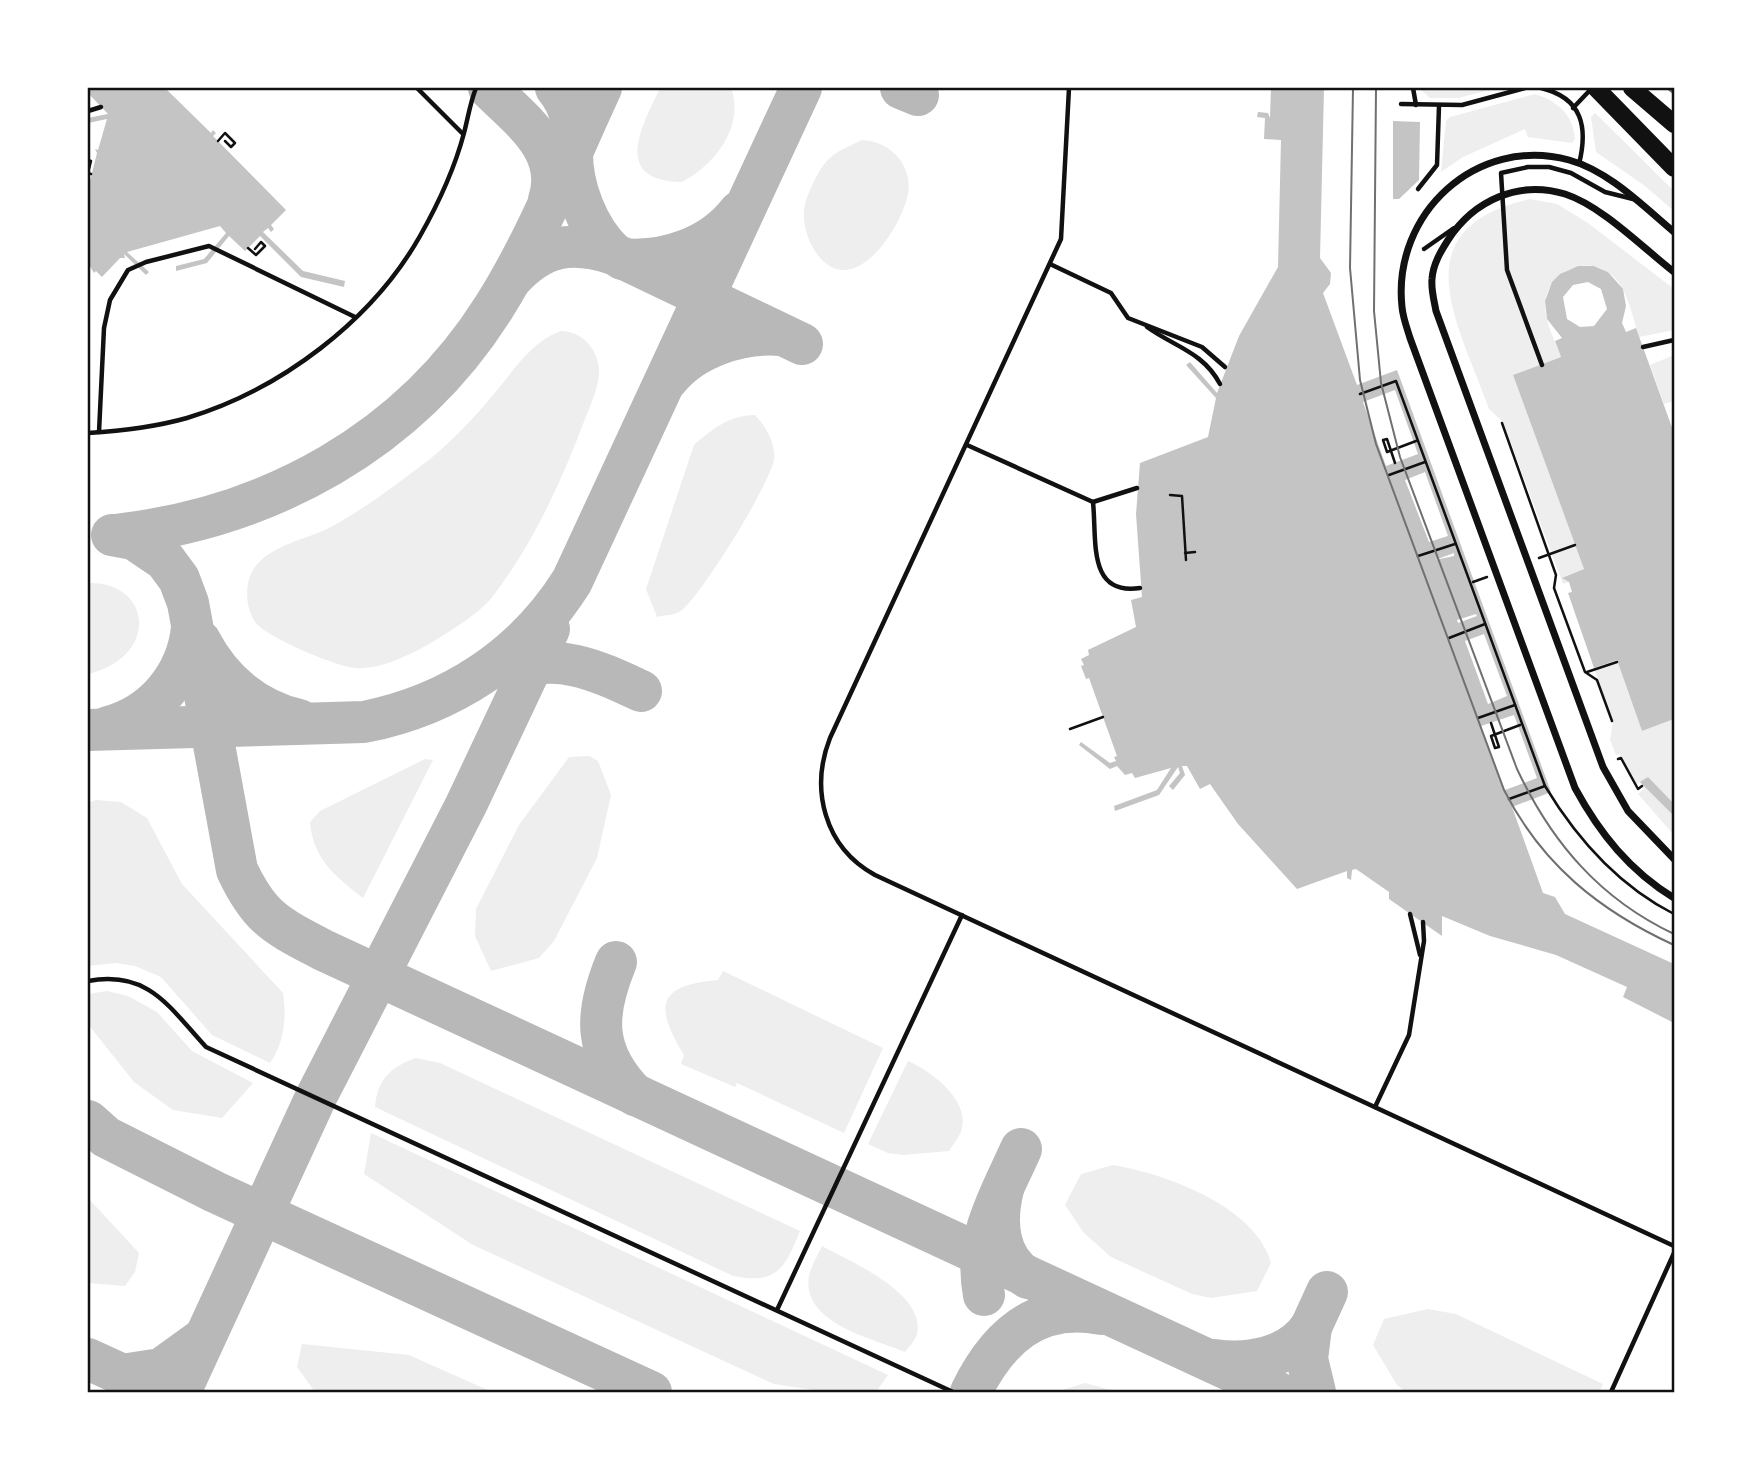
<svg xmlns="http://www.w3.org/2000/svg" width="1762" height="1480" font-family="Ubuntu,sans-serif">
  <style>
    .green { fill: #eee }
    .lines { fill: none; stroke-linecap: round; stroke-linejoin: round }
    .taxiway { stroke: #b8b8b8; stroke-width: 42 }
    .building { fill: #c4c4c4; fill-rule: evenodd }
    .path { stroke: #111; stroke-width: 2.5 }
    .service { stroke: #111; stroke-width: 4.5 }
    .minor { stroke: #111; stroke-width: 7 }
    .motorway { stroke: #111; stroke-width: 18 }
    .tram { stroke: #707070; stroke-width: 2 }
    .rail { stroke: #707070; stroke-width: 4.5 }
    .neatline { fill: none; stroke: #111; stroke-width: 2.5 }
  </style>
  <rect width="100%" height="100%" fill="#fff"/>
  <!-- green -->
  <g class="green">
    <path d="M660,88H731C745,126 715,165 682,182C611,181 642,126 660,88Z"/>
    <polygon points="1419,88 1498,88 1458,98 1430,98"/>
    <path d="M1535,94C1558,101 1573,115 1575,139L1572,143L1528,137L1525,129L1463,157L1441,172L1446,121L1450,117Z"/>
    <polygon points="1595,113 1674,191 1674,211 1645,186 1596,152 1591,117"/>
    <path d="M862,140C890,141 913,165 908,194C903,220 872,273 841,270C817,267 802,232 804,211C805,198 817,172 826,162C835,151 850,146 862,140Z"/>
    <path d="M1530,199L1557,204L1588,223L1674,289V330L1639,337C1633,318 1628,291 1614,277C1589,252 1546,271 1545,305C1545,322 1555,341 1561,357L1513,375L1584,569L1563,578L1569,582L1563,584L1503,422L1489,409C1458,322 1399,229 1530,199Z"/>
    <path d="M561,331C581,331 597,348 599,368C600,384 591,404 585,419C562,480 535,540 496,592C488,604 476,613 465,621C437,640 390,671 355,668C337,667 264,636 255,622C245,607 244,582 255,567C271,545 307,539 329,528C366,508 397,484 430,459C453,440 474,418 493,395C514,371 530,342 561,331Z"/>
    <polygon points="1674,355 1674,401 1664,404 1650,365"/>
    <path d="M755,415C765,425 776,444 774,459C771,483 702,594 682,610C677,615 664,615 657,617L646,589L694,445C712,429 730,415 755,415Z"/>
    <path d="M88,583C151,581 161,656 88,674Z"/>
    <polygon points="1618,663 1642,731 1674,719 1674,835 1638,794 1644,789 1640,782 1637,784 1620,754 1616,755 1610,740 1613,722 1595,671"/>
    <polygon points="589,756 598,761 611,795 597,858 554,941 539,958 491,971 475,936 476,909 519,825 569,757"/>
    <path d="M425,759L433,760L363,898C335,876 313,859 310,822L320,811Z"/>
    <path d="M96,800L121,802L147,818L182,884L283,993C287,1016 284,1044 270,1063L212,1035L161,977L135,966L116,963L88,966V803Z"/>
    <path d="M723,971L883,1048L844,1133L737,1083L735,1087L681,1064L684,1055C654,1006 657,985 718,980Z"/>
    <polygon points="107,991 128,996 157,1012 192,1051 253,1083 222,1118 173,1110 134,1082 88,1024 88,994"/>
    <path d="M416,1058L440,1063L800,1231C785,1268 777,1285 733,1276L375,1107C377,1080 390,1067 416,1058Z"/>
    <path d="M908,1061C931,1071 972,1101 961,1132C958,1138 953,1145 949,1151L903,1155L888,1153L868,1144Z"/>
    <polygon points="371,1133 888,1375 876,1392 827,1392 774,1384 473,1245 364,1174"/>
    <path d="M1113,1165C1166,1174 1255,1206 1271,1263L1257,1291L1211,1298L1192,1294L1111,1257L1084,1233L1065,1205L1081,1174Z"/>
    <polygon points="88,1198 139,1253 135,1272 125,1286 88,1283"/>
    <path d="M822,1246C851,1262 926,1293 917,1334C915,1341 909,1347 905,1352C872,1338 801,1323 809,1276C811,1266 818,1255 822,1246Z"/>
    <polygon points="1428,1309 1456,1314 1603,1384 1599,1392 1406,1392 1397,1385 1373,1345 1384,1319"/>
    <polygon points="302,1344 409,1355 492,1392 315,1392 297,1367"/>
    <polygon points="1085,1383 1118,1392 1056,1392"/>
  </g>
  <g class="lines">
    <!-- taxiway -->
    <g class="taxiway">
      <path d="M489,88C520,119 565,150 549,200"/>
      <path d="M556,88C572,108 573,124 572,149C571,186 587,228 614,254"/>
      <polyline points="901,88 918,95"/>
      <path d="M622,259C665,263 712,247 739,212"/>
      <path d="M511,279C542,245 571,240 614,254L802,344"/>
      <path d="M667,380C693,347 741,332 781,335"/>
      <path d="M112,535L134,539L165,560L179,579L188,603L237,870C260,919 276,925 323,950L1277,1392"/>
      <path d="M115,535C269,518 410,441 494,307C537,239 567,161 601,88"/>
      <path d="M200,641C221,681 255,710 299,720"/>
      <path d="M509,671C557,651 598,671 641,691"/>
      <path d="M108,727C154,715 187,676 192,628"/>
      <path d="M88,730L364,722C451,705 525,656 572,581L801,88"/>
      <path d="M616,962C595,1013 592,1052 635,1095"/>
      <polyline points="88,1121 106,1137 215,1192 651,1392"/>
      <path d="M1003,1189C995,1222 997,1259 1028,1278"/>
      <path d="M984,1295C973,1238 999,1199 1021,1149"/>
      <polyline points="1311,1327 1307,1359 1315,1392"/>
      <polyline points="1300,1351 1327,1292"/>
      <polyline points="88,1359 147,1386"/>
      <path d="M1214,1360C1249,1365 1290,1358 1311,1327"/>
      <polyline points="132,1392 122,1375 161,1369 204,1338"/>
      <polyline points="180,1392 316,1097 466,805 549,629"/>
      <path d="M971,1392C997,1339 1036,1301 1101,1314"/>
    </g>
  </g>
  <!-- building -->
  <g class="building">
    <polygon points="88,88 165,88 211,133 213,130 216,133 213,136 286,210 271,225 274,229 271,232 268,228 263,232 303,271 345,281 344,287 301,277 260,236 245,251 229,236 207,263 176,271 176,266 204,259 226,233 220,226 127,252 149,272 146,275 124,254 125,258 120,258 102,277 96,271 94,273 88,263 88,189 97,153 95,149 98,150 107,119 88,123 88,118 108,114 88,93"/>
    <path d="M1271,88H1324L1320,258L1331,273L1330,284L1323,293L1357,385L1397,370L1551,792L1512,807L1543,893L1555,897L1565,914L1674,964V1023L1623,997L1627,987L1556,955L1490,936L1442,916V936L1389,899V892L1356,869L1352,870L1351,880L1347,878V871L1297,889L1238,824L1210,784L1200,789L1187,766H1182L1185,775L1173,790L1169,786L1180,773L1178,767L1159,795L1115,811L1114,806L1157,790L1171,768L1135,778L1132,773L1125,775L1117,766L1110,769L1079,745L1081,742L1110,763L1116,761L1114,757L1117,756L1089,678L1086,679L1081,666L1084,665L1081,659L1089,655L1088,650L1136,627L1131,600L1142,597L1136,514L1140,463L1208,437L1216,398L1186,365L1190,362L1217,393L1239,336L1278,267L1281,140L1264,139L1265,118L1257,117L1258,112L1268,113L1270,118ZM1395,390L1418,454L1386,466L1363,402ZM1425,472L1448,536L1429,542L1405,480ZM1454,553V556L1435,560ZM1476,614L1477,616L1458,623L1457,620ZM1484,634L1507,696L1488,704L1465,641ZM1514,715L1537,778L1505,790L1481,726Z"/>
    <polygon points="1393,121 1420,122 1419,180 1399,199 1393,199"/>
    <path d="M1578,266H1594L1608,272L1623,289L1626,306L1622,323L1626,332L1636,328L1674,433V719L1642,731L1617,660L1594,668L1568,593L1572,592L1569,582L1562,578L1584,569L1513,375L1561,357L1555,341L1562,338L1547,319L1545,301L1552,282L1560,274ZM1588,282L1601,289L1607,309L1594,326L1580,327L1567,319L1563,297L1573,285Z"/>
    <polygon points="1648,777 1674,804 1674,816 1640,782"/>
  </g>
  <g class="lines">
    <!-- path -->
    <g class="path">
      <polyline points="218,141 225,133 235,143 231,147 225,141"/>
      <polyline points="88,160 91,161 89,169"/>
      <polyline points="88,173 91,174"/>
      <polyline points="248,248 256,255 265,246 261,242 255,249"/>
      <path d="M1360,394L1396,381L1545,786C1577,839 1619,886 1674,914"/>
      <polyline points="1502,423 1556,575 1554,588 1585,672 1597,680 1612,721"/>
      <polyline points="1395,463 1387,439 1383,440 1387,452 1416,441"/>
      <polyline points="1389,475 1425,462"/>
      <polyline points="1170,495 1182,496 1186,560"/>
      <polyline points="1185,553 1195,552"/>
      <polyline points="1418,556 1455,544"/>
      <polyline points="1539,558 1575,545"/>
      <polyline points="1473,582 1487,577"/>
      <polyline points="1449,638 1485,624"/>
      <polyline points="1587,672 1617,662"/>
      <polyline points="1478,718 1515,705"/>
      <polyline points="1491,723 1499,747 1495,748 1491,736 1520,725"/>
      <polyline points="1070,729 1103,717"/>
      <polyline points="1618,759 1621,758 1638,789 1642,786"/>
      <polyline points="1509,799 1545,786"/>
    </g>
    <!-- service -->
    <g class="service">
      <polyline points="417,88 463,134"/>
      <path d="M1069,88L1061,239L830,738C810,789 824,847 875,875L1674,1246"/>
      <polyline points="1413,88 1416,105"/>
      <path d="M1541,88C1583,98 1588,128 1579,164"/>
      <polyline points="1401,104 1462,105 1525,88"/>
      <polyline points="1573,108 1592,88"/>
      <polyline points="88,111 101,107"/>
      <polyline points="1418,189 1437,165 1439,106"/>
      <polyline points="1424,249 1454,228"/>
      <polyline points="1050,264 1111,293 1128,318 1202,347 1225,367"/>
      <path d="M1147,327C1175,347 1203,352 1220,384"/>
      <polyline points="1643,347 1674,340"/>
      <polyline points="1542,365 1507,270 1501,173 1528,167 1549,167 1571,173 1605,192 1633,199"/>
      <polyline points="99,432 104,328 110,300 128,270 146,262 209,246 355,317"/>
      <path d="M88,433C121,431 155,427 187,418C280,390 372,321 420,236C437,206 455,167 464,133C468,118 470,103 476,88"/>
      <polyline points="967,445 1093,502 1137,488"/>
      <path d="M1093,502C1097,540 1087,596 1140,588"/>
      <polyline points="1410,914 1420,955"/>
      <path d="M88,981C149,970 169,1007 206,1047L953,1392"/>
      <polyline points="1375,1107 1409,1035 1424,941 1423,922"/>
      <polyline points="777,1310 962,915"/>
      <polyline points="1611,1392 1674,1253"/>
    </g>
    <!-- minor -->
    <g class="minor">
      <path d="M1674,232C1643,206 1609,171 1569,160C1476,135 1392,214 1402,307C1403,318 1407,328 1410,338L1575,788C1600,834 1630,871 1674,898"/>
      <path d="M1674,272C1643,248 1602,206 1565,194C1519,180 1474,200 1448,240C1441,251 1433,264 1432,279C1431,290 1434,300 1436,311L1603,767L1628,811L1674,859"/>
    </g>
    <!-- motorway -->
    <g class="motorway">
      <polyline points="1596,88 1674,168"/>
      <polyline points="1632,88 1674,124"/>
    </g>
    <!-- tram -->
    <g class="tram">
      <path d="M1353,88L1350,268L1360,380L1376,444L1504,790C1542,865 1600,911 1674,945"/>
      <path d="M1376,88L1374,311L1381,383L1400,457L1517,769C1552,843 1600,899 1674,934"/>
    </g>
    <!-- rail -->
    <polyline class="rail" points="1669,88 1674,92"/>
  </g>
  <!-- border -->
  <rect width="1762" height="1480" fill="none" stroke="#ffffff" stroke-width="178"/>
  <rect x="89" y="89" width="1584" height="1302" class="neatline"/>
</svg>
